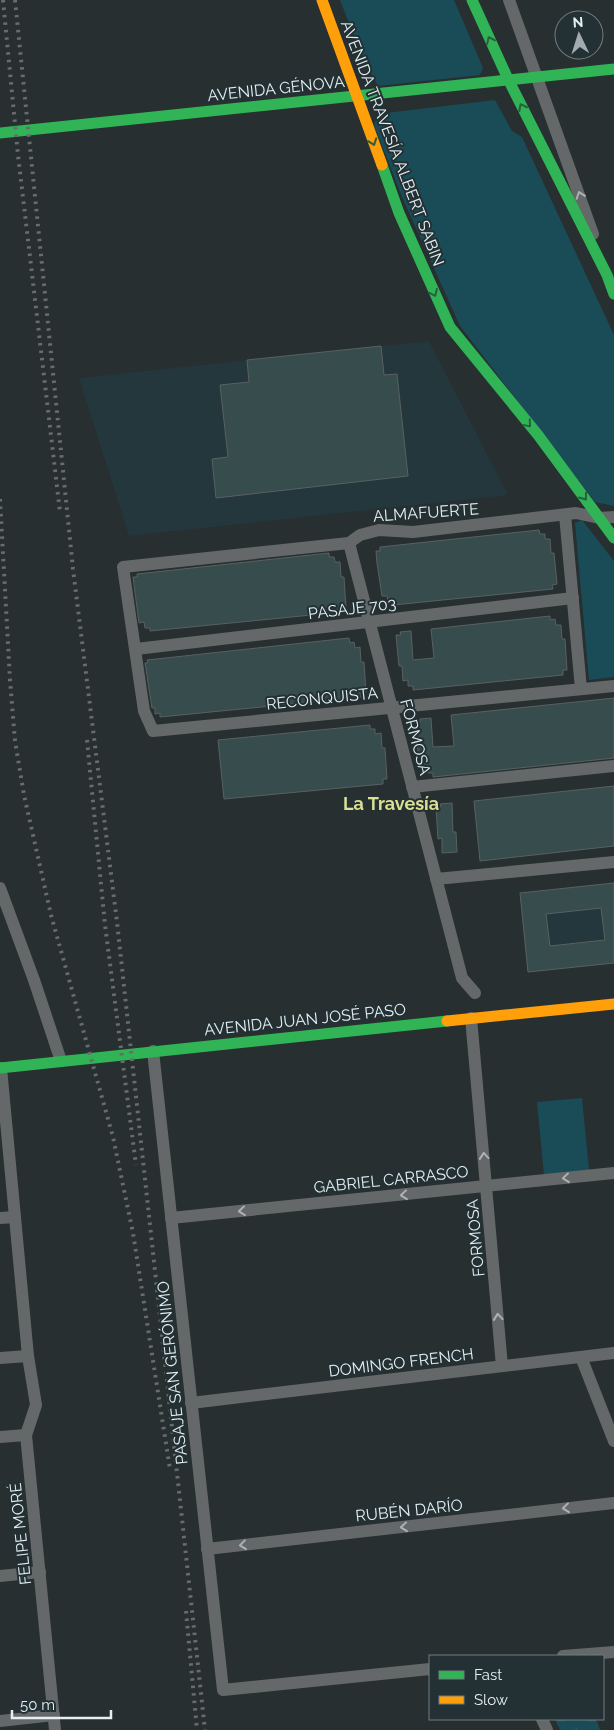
<svg xmlns="http://www.w3.org/2000/svg" width="614" height="1730" font-family="Raleway,sans-serif">
  <style>
    .built { fill: #23373c }
    .grass { fill: url(#grass-tufts) }
    .park { fill: #1a4c57 }
    .building { fill: #364c4d; stroke: #5a6061; fill-rule: evenodd }
    .lines { fill: none; stroke-linecap: round; stroke-linejoin: round }
    .street { stroke: #656869; stroke-width: 12 }
    .fast { stroke: #30b455; stroke-width: 11 }
    .slow { stroke: #ff9f0a; stroke-width: 11 }
    .rail { stroke: #686c6d; stroke-width: 4; stroke-dasharray: 2.5 5; stroke-linecap: butt }
    .oneway { stroke: #285f40 }
    .oneway2 { stroke: #abb2b3 }
    .labels { text-anchor: middle; stroke-width: 4; stroke-linejoin: round; paint-order: stroke }
    .street-label { font-size: 16px; fill: #e5eef0; stroke: #233135 }
    .neighbourhood-label { font-size: 18px; font-weight: bold; fill: #dedf91; stroke: #233135 }
  </style>
  <defs>
    <pattern id="grass-tufts" width="24" height="20" patternUnits="userSpaceOnUse" patternTransform="scale(1.25)"><rect width="24" height="20" fill="#1a4c57"/><path d="M3 7l-1-3M5 7V3M7 7l1-3M15 17l-1-3M17 17v-4M19 17l1-3" fill="none" stroke="#3b666f"/></pattern>
  </defs>
  <rect width="100%" height="100%" fill="#272f31"/>
  <!-- built -->
  <g class="built">
    <polygon points="429,341 508,495 129,536 79,378"/>
    <polygon points="614,883 614,963 528,972 520,893"/>
  </g>
  <!-- grass -->
  <polygon class="grass" points="555,1719 596,1719 600,1730 560,1730"/>
  <!-- park -->
  <g class="park">
    <polygon points="340,0 454,0 483,68 480,75 378,86 360,51"/>
    <polygon points="495,100 512,131 522,137 614,335 614,506 595,502 460,326 402,197 374,125 378,114"/>
    <polygon points="582,520 614,561 614,677 589,680 575,523"/>
    <polygon points="582,1098 589,1170 544,1175 537,1102"/>
  </g>
  <!-- building -->
  <g class="building">
    <polygon points="381,346 384,375 397,374 408,476 216,498 212,459 228,457 220,385 249,382 247,360"/>
    <polygon points="539,530 540,534 545,534 545,539 550,539 551,553 554,553 557,584 552,585 553,589 393,605 392,601 388,601 387,596 382,596 377,563 376,551 380,551 380,547"/>
    <polygon points="329,553 329,557 334,557 335,562 340,562 341,577 344,577 346,608 342,608 342,612 150,631 150,628 145,628 144,622 139,623 133,577 137,577 137,574"/>
    <polygon points="550,616 550,620 555,619 556,625 561,625 562,639 565,639 567,670 563,670 563,675 413,690 413,686 408,686 408,680 403,681 402,666 399,666 396,635 401,635 400,632 411,631 413,660 434,658 431,629"/>
    <polygon points="349,638 350,643 354,642 355,648 360,647 361,662 364,662 366,693 362,693 363,697 160,717 160,713 155,714 155,708 152,708 145,663 148,663 147,660"/>
    <polygon points="614,698 614,758 433,777 433,773 428,773 428,768 422,768 421,754 418,754 416,723 420,722 420,719 431,718 433,747 454,746 451,715"/>
    <polygon points="370,725 370,729 375,729 375,734 381,733 382,748 385,748 387,779 383,779 383,784 224,799 218,740"/>
    <polygon points="614,786 614,846 480,861 474,801"/>
    <polygon points="452,803 453,832 456,832 457,852 442,853 442,838 438,839 436,808 441,807 440,804"/>
    <path d="M614,883V963L528,972L520,893ZM601,908L605,940L550,946L546,914Z"/>
  </g>
  <g class="lines">
    <!-- street -->
    <g class="street">
      <polyline points="509,0 593,234"/>
      <polyline points="565,515 581,689"/>
      <polyline points="614,517 599,518 576,513 413,532 379,530 360,535 349,543 123,567 144,711 153,731 614,686"/>
      <polyline points="349,543 462,978 475,993"/>
      <polyline points="136,649 573,598"/>
      <polyline points="412,787 614,766"/>
      <polyline points="436,879 614,862"/>
      <polyline points="0,888 34,980 61,1061"/>
      <polyline points="471,1018 502,1366"/>
      <polyline points="153,1051 223,1690 430,1669"/>
      <polyline points="1,1068 28,1356 36,1405 26,1435 55,1730"/>
      <polyline points="0,1218 15,1217"/>
      <polyline points="171,1218 614,1173"/>
      <polyline points="581,1357 614,1441"/>
      <polyline points="0,1358 28,1356"/>
      <polyline points="191,1403 614,1353"/>
      <polyline points="0,1437 26,1435"/>
      <polyline points="207,1549 614,1503"/>
      <polyline points="0,1576 40,1572"/>
      <polyline points="563,1656 614,1652"/>
      <polyline points="542,1719 547,1730"/>
      <polyline points="0,1721 54,1715"/>
    </g>
    <!-- fast -->
    <g class="fast">
      <polyline points="472,0 508,79 607,275 614,294"/>
      <polyline points="0,133 614,69"/>
      <polyline points="382,165 399,213 450,327 538,435 614,538"/>
      <polyline points="0,1068 447,1021"/>
    </g>
    <!-- slow -->
    <g class="slow">
      <polyline points="322,0 382,165"/>
      <polyline points="447,1021 614,1004"/>
    </g>
    <!-- rail -->
    <g class="rail">
      <polyline points="3,0 18,155 60,512"/>
      <polyline points="15,0 73,569 117,922 205,1730"/>
      <polyline points="0,499 10,680 15,741 24,795 51,915 113,1137 133,1233 170,1469"/>
      <polyline points="87,740 105,925 136,1165"/>
      <polyline points="186,1611 197,1730"/>
    </g>
  </g>
  <!-- one-way arrows -->
  <defs><path id="oneway-chevron" d="M-2-3.5L2.5 0L-2 3.5" fill="none" stroke-width="1.6" stroke-linecap="round" stroke-linejoin="round" transform="scale(1.25)"/></defs>
  <g class="oneway">
    <use href="#oneway-chevron" transform="translate(490 40) rotate(-115)"/>
    <use href="#oneway-chevron" transform="translate(522 107) rotate(-117)"/>
    <use href="#oneway-chevron" transform="translate(373 142) rotate(70)"/>
    <use href="#oneway-chevron" transform="translate(434 293) rotate(65)"/>
    <use href="#oneway-chevron" transform="translate(528 424) rotate(50)"/>
    <use href="#oneway-chevron" transform="translate(584 497) rotate(54)"/>
  </g>
  <g class="oneway2">
    <use href="#oneway-chevron" transform="translate(580 195) rotate(-109)"/>
    <use href="#oneway-chevron" transform="translate(484 1156) rotate(-95)"/>
    <use href="#oneway-chevron" transform="translate(566 1178) rotate(174)"/>
    <use href="#oneway-chevron" transform="translate(404 1195) rotate(174)"/>
    <use href="#oneway-chevron" transform="translate(242 1211) rotate(174)"/>
    <use href="#oneway-chevron" transform="translate(498 1317) rotate(-95)"/>
    <use href="#oneway-chevron" transform="translate(566 1508) rotate(174)"/>
    <use href="#oneway-chevron" transform="translate(404 1527) rotate(174)"/>
    <use href="#oneway-chevron" transform="translate(243 1545) rotate(173)"/>
  </g>
  <g class="labels">
    <!-- street labels -->
    <g class="street-label">
      <text transform="translate(276 88) rotate(-6)" y="6">AVENIDA GÉNOVA</text>
      <text transform="translate(393 143) rotate(69)" y="6">AVENIDA TRAVESÍA ALBERT SABIN</text>
      <text transform="translate(426 512) rotate(-4)" y="6">ALMAFUERTE</text>
      <text transform="translate(352 608) rotate(-7)" y="6">PASAJE 703</text>
      <text transform="translate(322 698) rotate(-6)" y="6">RECONQUISTA</text>
      <text transform="translate(416 737) rotate(75)" y="6">FORMOSA</text>
      <text transform="translate(305 1019) rotate(-6)" y="6">AVENIDA JUAN JOSÉ PASO</text>
      <text transform="translate(391 1179) rotate(-6)" y="6">GABRIEL CARRASCO</text>
      <text transform="translate(475 1238) rotate(-95)" y="6">FORMOSA</text>
      <text transform="translate(401 1362) rotate(-7)" y="6">DOMINGO FRENCH</text>
      <text transform="translate(172 1373) rotate(-96)" y="6">PASAJE SAN GERÓNIMO</text>
      <text transform="translate(409 1510) rotate(-6)" y="6">RUBÉN DARÍO</text>
      <text transform="translate(20 1534) rotate(-96)" y="6">FELIPE MORÉ</text>
    </g>
    <!-- neighbourhood labels -->
    <g class="neighbourhood-label">
      <text x="391" y="810">La Travesía</text>
    </g>
  </g>
  <!-- legend -->
  <rect x="429" y="1655" width="175" height="65" fill="#233135" stroke="#717d80"/>
  <rect x="439" y="1671" width="25" height="8" fill="#30b455" stroke="#717d80"/>
  <text x="474" y="1680" font-size="15" fill="#e5eef0">Fast</text>
  <rect x="439" y="1696" width="25" height="8" fill="#ff9f0a" stroke="#717d80"/>
  <text x="474" y="1705" font-size="15" fill="#e5eef0">Slow</text>
  <!-- north arrow -->
  <g transform="translate(579 35) rotate(356)"><circle r="24" fill="#233135" stroke="#717d80"/>
  <path d="M0-4L9 19L0 12L-9 19Z" fill="#a2abad"/>
  <text y="-8" font-size="14" font-weight="bold" text-anchor="middle" fill="#e5eef0">N</text>
  </g>
  <!-- scale -->
  <path d="M12 1710v8h99v-8" fill="none" stroke="#e5eef0" stroke-width="2.5"/>
  <text x="20" y="1710" font-size="15" fill="#e5eef0" stroke="#233135" stroke-width="4" paint-order="stroke">50 m</text>
</svg>
